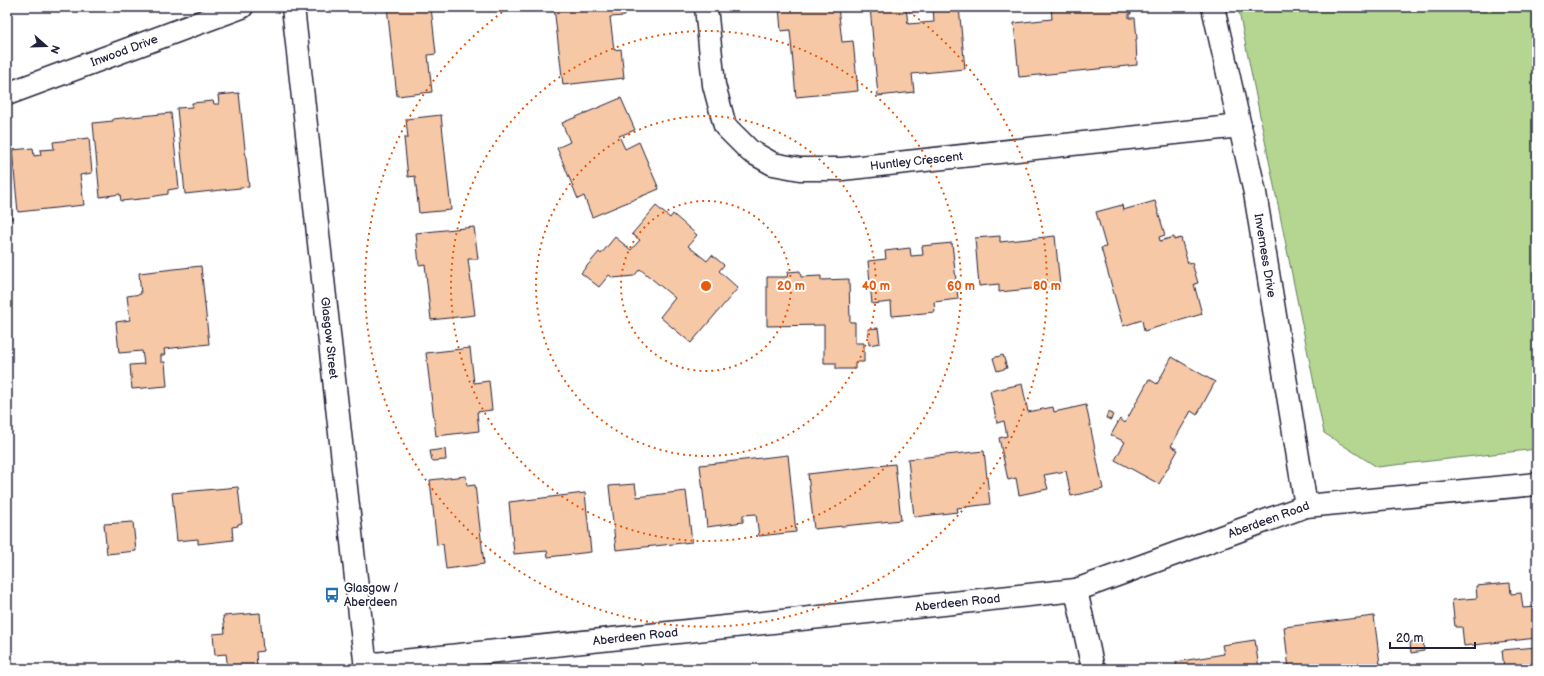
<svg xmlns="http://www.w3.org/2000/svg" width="1544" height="676" font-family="'Balsamiq Sans',sans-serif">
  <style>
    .green { fill: #b4d690; stroke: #6b7c66 }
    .building { fill: #f6c8a6; stroke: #22223b }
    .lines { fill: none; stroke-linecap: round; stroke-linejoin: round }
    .minor-casing { stroke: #22223b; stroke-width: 25 }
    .minor { stroke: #fff; stroke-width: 22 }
    .ring { fill: none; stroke: #e8590c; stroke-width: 2; stroke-dasharray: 2 4 }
    .labels { text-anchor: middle; stroke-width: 4; stroke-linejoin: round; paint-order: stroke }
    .street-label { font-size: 12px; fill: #22223b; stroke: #fff }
    .poi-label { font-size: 12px; fill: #22223b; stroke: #fff; text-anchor: start }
    .centre { fill: #e8590c; stroke: #fff; stroke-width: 2 }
    .ring-label { font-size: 12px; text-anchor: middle; font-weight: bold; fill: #e8590c; stroke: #fff; stroke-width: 4; stroke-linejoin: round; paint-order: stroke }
  </style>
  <rect width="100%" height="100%" fill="#fff"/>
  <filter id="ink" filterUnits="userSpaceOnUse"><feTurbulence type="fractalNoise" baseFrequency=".025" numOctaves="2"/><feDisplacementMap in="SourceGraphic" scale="8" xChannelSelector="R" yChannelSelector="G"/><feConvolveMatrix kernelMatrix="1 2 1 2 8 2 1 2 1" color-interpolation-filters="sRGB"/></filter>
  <g filter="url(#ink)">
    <!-- green -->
    <polygon class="green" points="1238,7 1537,7 1537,449 1377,467 1324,433"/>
    <!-- building -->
    <g class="building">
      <polygon points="387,7 431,7 436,54 428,55 432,92 397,96"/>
      <polygon points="554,7 624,7 625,16 610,17 614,50 621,49 624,78 563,85"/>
      <polygon points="779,7 838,7 842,42 853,41 858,91 796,97 790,30 781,31"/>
      <polygon points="870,7 906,7 908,24 934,22 933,7 959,7 965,69 912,74 914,92 878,96"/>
      <polygon points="1051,7 1130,7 1131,14 1129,14 1129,18 1135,18 1137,39 1136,39 1137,65 1019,77 1014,23 1052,19"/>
      <polygon points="239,93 249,187 185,194 177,108 192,107 192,103 213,101 214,104 219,104 218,95"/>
      <polygon points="621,98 635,130 619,136 625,149 639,142 659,189 592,217 584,196 578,199 557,148 570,142 562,123"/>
      <polygon points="171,113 179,188 168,190 168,194 150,197 150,198 121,201 120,194 100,197 93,123 113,121 113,119"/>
      <polygon points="441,115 451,210 419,213 415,176 408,177 404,138 408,138 406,119"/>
      <polygon points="89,138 92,173 80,175 84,205 18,212 12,150 33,148 34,156 41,155 40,150 54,149 53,142"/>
      <polygon points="7,162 12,219 7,219"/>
      <polygon points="1155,201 1165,235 1159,237 1160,241 1174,237 1174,240 1181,238 1188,264 1192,263 1198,283 1194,284 1202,314 1144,331 1142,320 1123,326 1101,248 1106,247 1096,212 1122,205 1123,210"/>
      <polygon points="656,206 670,218 673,214 697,235 688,246 707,261 712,255 724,265 719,271 738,288 691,343 660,317 675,298 640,269 634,276 613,278 609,275 599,287 581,273 599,252 601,254 615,237 631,250 640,240 632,234"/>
      <polygon points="474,227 478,259 468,259 475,315 431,320 425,264 419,265 416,233"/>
      <polygon points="1000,236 1000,242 1055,236 1060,286 999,292 999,284 979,286 975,238"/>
      <polygon points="952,243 958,299 934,302 935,312 892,316 891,302 872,304 868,261 886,259 885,251 910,248 911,256 923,255 922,246"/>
      <polygon points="201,266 209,344 164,349 165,355 161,355 161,362 165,362 167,386 132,389 130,365 144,364 142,351 119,353 116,322 130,320 127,296 141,294 139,273"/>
      <polygon points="800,271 801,277 821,276 821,280 849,279 850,322 855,322 855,343 864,343 864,362 855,362 855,369 836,369 836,363 824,363 824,325 767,326 767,277 787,277 788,272"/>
      <polygon points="878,328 880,343 869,345 868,329"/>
      <polygon points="470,348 474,383 489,381 492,410 477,412 479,431 436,436 426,353"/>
      <polygon points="1003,355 1007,368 997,371 993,358"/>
      <polygon points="1172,357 1215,382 1197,415 1191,411 1171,446 1178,450 1159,484 1115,460 1125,442 1111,435 1120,419 1125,423 1149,379 1157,384"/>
      <polygon points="1022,384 1028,412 1053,407 1054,412 1086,405 1103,489 1071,496 1066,471 1044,475 1048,489 1019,495 1016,478 1008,480 999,438 1007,436 1004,421 997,423 990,391"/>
      <polygon points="1108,412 1113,414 1111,420 1106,418"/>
      <polygon points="445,449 446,460 432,461 430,451"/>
      <polygon points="984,451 990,504 957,508 958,512 914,517 908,459"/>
      <polygon points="788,455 796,532 759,536 756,514 743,515 743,522 707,527 700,465"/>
      <polygon points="895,464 901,520 814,529 808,474"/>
      <polygon points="466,476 467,486 475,485 484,564 446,569 443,544 437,545 430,480"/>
      <polygon points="635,484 637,497 686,491 692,542 616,550 609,486"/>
      <polygon points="238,487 242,523 238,524 238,526 232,527 233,540 198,544 198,539 177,541 172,493"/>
      <polygon points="585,493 591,552 548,557 547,551 514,554 509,502"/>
      <polygon points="133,522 136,551 107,554 104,524"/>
      <polygon points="1510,583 1511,594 1521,593 1523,608 1537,607 1537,638 1464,646 1462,627 1455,627 1452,600 1477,598 1476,586"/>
      <polygon points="260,613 263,651 256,652 257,667 228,669 226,654 215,655 213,634 225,633 223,616"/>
      <polygon points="1374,616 1380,664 1339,669 1289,669 1284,627"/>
      <polygon points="1255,640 1259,669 1177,669 1176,662 1224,654 1222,645"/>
      <polygon points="1423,640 1424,651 1411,653 1410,642"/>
      <polygon points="1537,647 1537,669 1504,669 1502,650"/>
    </g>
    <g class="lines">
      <!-- minor casing -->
      <g class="minor-casing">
        <g id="minor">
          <path id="s1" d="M293,7L366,669"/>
          <path id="s2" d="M706,7L714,85L725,126L750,151L773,164L800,169H842L1240,126"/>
          <path id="s3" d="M1213,7L1255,193L1306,506"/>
          <path id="s4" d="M7,94L242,7"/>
          <polyline points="1076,590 1093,669"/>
          <path id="s5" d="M365,665L1076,590L1306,506L1537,484"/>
        </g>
      </g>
      <!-- minor -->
      <use href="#minor" class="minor"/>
    </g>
  </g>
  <!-- distance rings -->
  <g class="ring">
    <circle cx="706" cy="286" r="85"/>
    <circle cx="706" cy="286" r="170"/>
    <circle cx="706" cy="286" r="255"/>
    <path d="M904 8A341 341 0 1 1 508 8"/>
  </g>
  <!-- icons -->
  <defs>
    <g id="bus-bare" transform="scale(1.2)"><path d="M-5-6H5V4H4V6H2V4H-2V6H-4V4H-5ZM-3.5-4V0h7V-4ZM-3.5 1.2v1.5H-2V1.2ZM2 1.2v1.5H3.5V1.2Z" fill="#1f6fb2" stroke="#fff" stroke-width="2.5" paint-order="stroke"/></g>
  </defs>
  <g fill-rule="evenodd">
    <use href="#bus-bare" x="332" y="595"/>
  </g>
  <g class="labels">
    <!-- street labels -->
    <g class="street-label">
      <text dy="4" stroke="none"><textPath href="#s4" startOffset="125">Inwood Drive</textPath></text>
      <text dy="4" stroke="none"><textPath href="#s2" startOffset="327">Huntley Crescent</textPath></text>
      <text dy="4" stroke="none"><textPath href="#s3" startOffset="254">Inverness Drive</textPath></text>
      <text dy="4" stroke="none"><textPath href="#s1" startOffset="333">Glasgow Street</textPath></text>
      <text dy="4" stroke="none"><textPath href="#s5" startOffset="920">Aberdeen Road</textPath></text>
      <text dy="4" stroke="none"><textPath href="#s5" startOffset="596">Aberdeen Road</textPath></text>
      <text dy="4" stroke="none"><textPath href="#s5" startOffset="272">Aberdeen Road</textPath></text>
    </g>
    <!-- poi labels -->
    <g class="poi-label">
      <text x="344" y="592">Glasgow /<tspan x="344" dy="14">Aberdeen</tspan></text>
    </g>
  </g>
  <circle cx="706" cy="286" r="6" class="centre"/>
  <g class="ring-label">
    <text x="791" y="290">20 m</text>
    <text x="876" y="290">40 m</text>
    <text x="961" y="290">60 m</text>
    <text x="1047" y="290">80 m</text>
  </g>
  <!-- margin -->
  <rect width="1544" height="676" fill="none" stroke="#fff" stroke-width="24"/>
  <rect x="12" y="12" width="1520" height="652" fill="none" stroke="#22223b" stroke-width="1.5" filter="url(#ink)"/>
  <!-- north arrow -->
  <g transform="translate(46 46) rotate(110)" stroke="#ffffff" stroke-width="3" paint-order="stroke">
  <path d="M0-3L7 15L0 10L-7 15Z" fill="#22223b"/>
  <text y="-6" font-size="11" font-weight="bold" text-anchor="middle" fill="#22223b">N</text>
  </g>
  <!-- scale -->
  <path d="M1390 642v6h85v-6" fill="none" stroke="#22223b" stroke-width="2"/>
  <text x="1396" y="642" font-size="12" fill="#22223b" stroke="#ffffff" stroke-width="3" paint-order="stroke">20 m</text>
</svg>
